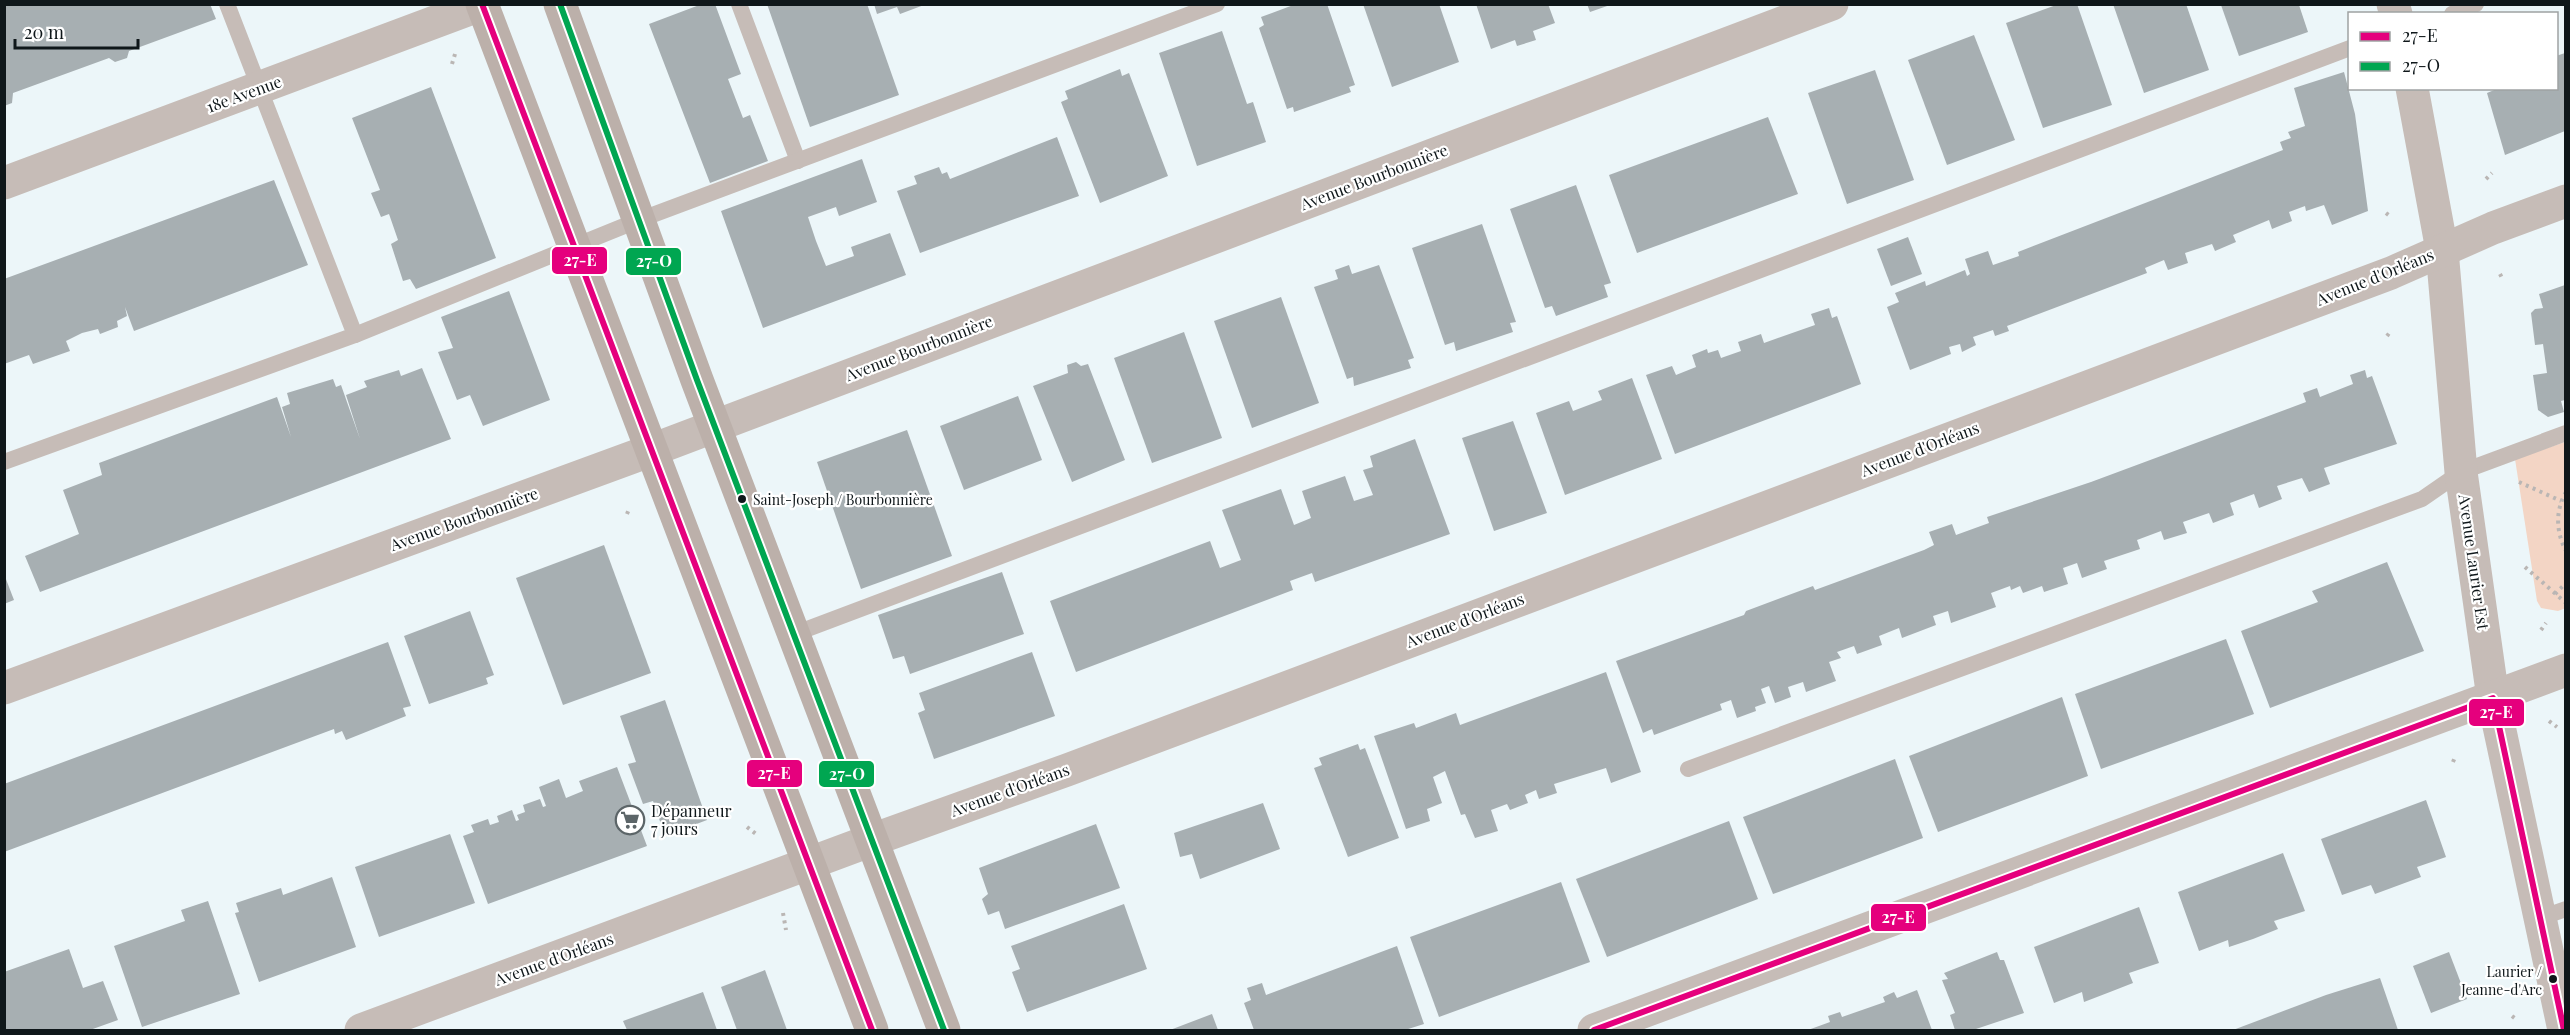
<svg xmlns="http://www.w3.org/2000/svg" width="2570" height="1035" font-family="'Playfair Display',serif">
  <style>
    .green { fill: #f3d5c5 }
    .building { fill: #a7afb2 }
    .lines { fill: none; stroke-linecap: round; stroke-linejoin: round }
    .path { stroke: #bab6b4; stroke-width: 4; stroke-dasharray: 3 4.5; stroke-linecap: butt }
    .service { stroke: #c6bcb7; stroke-width: 16 }
    .minor { stroke: #c6bcb7; stroke-width: 33 }
    .secondary { stroke: #bcb0aa; stroke-width: 33 }
    .bus-1-casing { stroke: #fff; stroke-width: 10 }
    .bus-2-casing { stroke: #fff; stroke-width: 10 }
    .bus-1 { stroke: #e5007d; stroke-width: 6 }
    .bus-2 { stroke: #00a651; stroke-width: 6 }
    .bus-dot { fill: #0f171a; stroke: #fff; stroke-width: 2 }
    .labels { text-anchor: middle; stroke-width: 4.5; stroke-linejoin: round; paint-order: stroke }
    .bus-label { font-size: 14px; fill: #0f171a; stroke: #fff; text-anchor: start }
    .street-label { font-size: 16px; fill: #0f171a; stroke: #fff }
    .poi-label { font-size: 16px; fill: #0f171a; stroke: #fff; text-anchor: start }
    .line-badge { stroke: #fff; stroke-width: 2 }
    .badge-label { font-size: 16px; text-anchor: middle; font-weight: bold; fill: #fff }
  </style>
  <rect width="100%" height="100%" fill="#ecf6f9"/>
  <!-- green -->
  <polygon class="green" points="2565,442 2566,608 2558,611 2541,608 2537,601 2515,459"/>
  <!-- building -->
  <g class="building">
    <polygon points="4,4 210,4 216,19 129,51 127,58 115,62 109,58 13,93 12,103 4,106"/>
    <polygon points="702,4 715,4 741,74 728,79 743,118 750,115 768,161 710,183 649,24"/>
    <polygon points="767,4 867,4 899,95 810,127"/>
    <polygon points="874,4 923,5 924,5 900,14 897,7 877,14"/>
    <polygon points="1296,4 1327,4 1355,85 1349,87 1351,92 1294,112 1293,107 1287,109 1259,28 1264,25 1261,17"/>
    <polygon points="1363,4 1439,4 1459,62 1392,87"/>
    <polygon points="1476,4 1548,4 1555,23 1533,31 1536,40 1517,46 1515,40 1491,49"/>
    <polygon points="1587,4 1610,4 1610,5 1590,12"/>
    <polygon points="2059,4 2077,4 2112,105 2043,128 2006,23"/>
    <polygon points="2113,4 2186,4 2209,70 2144,93"/>
    <polygon points="2221,5 2299,5 2308,32 2239,56"/>
    <polygon points="1222,31 1247,104 1253,102 1266,142 1197,166 1159,53"/>
    <polygon points="1974,35 2015,140 1947,165 1908,60"/>
    <polygon points="2565,53 2565,131 2505,155 2487,93 2499,88 2556,88 2556,56"/>
    <polygon points="1120,69 1122,76 1129,73 1168,176 1100,203 1061,102 1068,99 1065,91"/>
    <polygon points="1875,70 1914,180 1847,204 1808,93"/>
    <polygon points="2344,72 2355,114 2368,211 2332,225 2324,205 2306,211 2305,206 2289,212 2292,221 2272,229 2269,220 2233,235 2236,242 2215,251 2212,244 2185,253 2188,263 2168,270 2164,260 2145,268 2147,273 2007,326 2009,331 1995,336 1993,330 1973,337 1976,345 1962,352 1960,344 1949,347 1951,354 1910,370 1887,307 1899,302 1895,293 1925,281 1926,286 1965,270 1967,276 1970,274 1965,259 1988,251 1993,265 2019,256 2018,252 2283,150 2280,142 2291,138 2288,132 2305,126 2294,88"/>
    <polygon points="431,87 496,258 416,289 410,279 403,281 391,244 398,240 389,214 381,217 371,193 380,190 352,118"/>
    <polygon points="1768,117 1798,194 1637,253 1609,175"/>
    <polygon points="1057,137 1079,196 920,253 897,191 917,184 914,176 939,167 942,174 947,172 950,179"/>
    <polygon points="862,159 877,202 839,216 836,207 808,217 816,241 826,266 854,256 851,247 890,233 906,275 763,328 721,211"/>
    <polygon points="274,180 308,265 134,331 125,307 127,316 117,321 118,327 100,334 98,329 82,333 66,341 70,351 33,364 29,355 4,364 4,279"/>
    <polygon points="1576,185 1611,283 1604,285 1608,297 1556,316 1552,306 1545,308 1510,209"/>
    <polygon points="1482,224 1516,322 1510,323 1513,332 1456,351 1454,342 1445,345 1412,248"/>
    <polygon points="1908,237 1922,274 1891,286 1877,249"/>
    <polygon points="1349,265 1352,274 1379,265 1414,358 1408,360 1411,368 1354,386 1353,377 1347,379 1314,287 1338,279 1335,270"/>
    <polygon points="2565,285 2565,400 2561,401 2564,412 2548,417 2538,410 2533,375 2547,373 2543,344 2535,345 2531,313 2535,309 2543,308 2539,294"/>
    <polygon points="509,291 550,400 483,426 470,395 457,400 438,352 453,348 441,317"/>
    <polygon points="1281,297 1319,403 1252,428 1214,321"/>
    <polygon points="1829,308 1832,318 1837,316 1861,384 1675,454 1646,375 1672,366 1676,375 1696,367 1692,355 1707,349 1708,353 1718,350 1721,358 1741,351 1738,342 1761,334 1764,343 1815,325 1811,314"/>
    <polygon points="1184,332 1222,438 1152,463 1114,358"/>
    <polygon points="1076,362 1081,366 1088,364 1125,460 1072,482 1033,386 1068,373 1067,365"/>
    <polygon points="422,368 451,439 40,592 25,556 79,534 63,490 102,475 99,463 277,397 291,437 282,407 290,404 287,393 333,379 336,387 341,385 360,439 346,395 367,387 364,381 399,370 401,376"/>
    <polygon points="2365,370 2367,378 2372,376 2397,444 2324,468 2330,484 2309,492 2302,478 2277,486 2282,499 2259,508 2254,494 2230,503 2234,515 2213,523 2209,513 2183,522 2187,533 2164,540 2161,531 2137,540 2140,549 2104,561 2107,569 2082,578 2077,563 2063,568 2068,584 2044,592 2042,586 2023,593 2020,586 2011,590 2010,586 1991,593 1996,607 1951,623 1948,611 1933,616 1936,625 1902,638 1899,628 1879,636 1882,645 1857,654 1854,646 1837,652 1841,658 1829,662 1836,681 1806,692 1803,682 1788,687 1791,697 1775,703 1769,686 1761,689 1766,703 1755,707 1756,711 1737,718 1731,700 1720,704 1722,710 1654,735 1652,729 1643,733 1616,661 1744,615 1746,611 1813,586 1815,590 1924,550 1934,545 1929,532 1952,524 1956,535 1989,523 1987,517 2091,482 2306,402 2303,393 2317,388 2320,397 2325,395 2353,384 2350,375"/>
    <polygon points="1632,378 1662,459 1565,495 1536,413 1569,401 1573,411 1602,400 1598,391"/>
    <polygon points="1018,396 1042,460 964,490 940,426"/>
    <polygon points="1513,421 1547,513 1494,531 1462,438"/>
    <polygon points="907,430 952,556 861,589 817,462"/>
    <polygon points="1415,439 1450,534 1315,582 1312,573 1290,581 1293,590 1076,672 1050,601 1210,541 1220,568 1241,560 1222,510 1281,489 1294,525 1311,518 1302,491 1345,476 1354,501 1373,495 1363,470 1373,467 1370,456"/>
    <polygon points="604,545 651,673 563,705 516,578"/>
    <polygon points="2387,562 2424,651 2270,708 2241,631 2318,602 2312,591"/>
    <polygon points="1002,572 1024,634 910,674 904,656 893,659 878,615"/>
    <polygon points="4,574 14,600 4,604"/>
    <polygon points="470,611 494,675 486,678 488,684 429,704 404,636"/>
    <polygon points="2226,639 2254,714 2101,769 2075,694"/>
    <polygon points="388,642 411,706 403,708 406,716 346,740 342,731 335,734 334,729 4,852 4,784"/>
    <polygon points="1032,652 1055,716 934,759 918,713 925,710 919,693"/>
    <polygon points="1606,672 1641,772 1611,783 1606,768 1554,784 1557,793 1539,799 1536,790 1525,795 1528,803 1510,810 1507,804 1491,810 1498,831 1475,838 1465,814 1461,815 1445,771 1433,777 1442,803 1427,809 1430,821 1406,829 1374,736 1414,723 1416,728 1456,713 1460,725"/>
    <polygon points="2062,697 2088,776 1938,832 1909,756"/>
    <polygon points="665,700 707,820 665,836 653,801 643,804 628,764 636,762 620,716"/>
    <polygon points="1358,744 1360,750 1365,748 1399,838 1348,857 1314,768 1322,765 1319,758"/>
    <polygon points="1895,759 1923,838 1773,894 1743,817"/>
    <polygon points="617,767 647,846 488,904 463,836 474,832 471,825 488,819 490,825 499,822 497,816 512,810 516,821 519,820 517,815 525,812 523,805 540,799 543,807 546,806 539,787 559,779 566,798 583,791 579,781"/>
    <polygon points="2426,800 2446,857 2417,867 2421,877 2375,894 2371,885 2342,895 2321,839"/>
    <polygon points="1263,803 1280,849 1200,879 1192,854 1180,857 1174,833"/>
    <polygon points="1729,821 1758,899 1607,957 1576,879"/>
    <polygon points="1096,824 1120,888 1005,929 999,911 988,915 982,899 988,894 979,868"/>
    <polygon points="450,834 475,903 379,937 355,867"/>
    <polygon points="2283,853 2305,911 2274,921 2278,929 2253,939 2229,947 2228,940 2199,951 2178,892"/>
    <polygon points="332,877 356,947 259,982 235,913 239,912 236,903 281,888 283,895"/>
    <polygon points="1561,882 1590,962 1439,1017 1410,937"/>
    <polygon points="208,901 240,994 142,1027 114,946 185,921 181,910"/>
    <polygon points="1124,904 1147,969 1027,1012 1012,972 1020,969 1011,946"/>
    <polygon points="2139,907 2159,963 2129,973 2133,983 2110,992 2084,1002 2082,992 2054,1003 2034,947"/>
    <polygon points="1397,946 1424,1024 1405,1030 1254,1030 1244,1003 1251,1000 1247,988 1262,983 1266,995"/>
    <polygon points="69,949 83,988 103,981 118,1020 90,1030 4,1030 4,972"/>
    <polygon points="1997,952 2000,960 2004,960 2024,1013 1973,1030 1955,1030 1950,1015 1955,1013 1942,980 1948,979 1944,973"/>
    <polygon points="2449,952 2467,999 2431,1013 2413,966"/>
    <polygon points="765,970 787,1030 737,1030 721,987"/>
    <polygon points="2380,978 2398,1030 2233,1030 2326,995"/>
    <polygon points="1917,990 1932,1030 1808,1030 1830,1022 1828,1016 1840,1012 1842,1017 1885,1002 1883,997 1894,992 1897,998"/>
    <polygon points="703,992 717,1030 627,1030 623,1021"/>
    <polygon points="1212,1014 1218,1030 1170,1030"/>
  </g>
  <g class="lines">
    <!-- path -->
    <g class="path">
      <polyline points="452,64 455,54"/>
      <polyline points="2486,179 2492,173"/>
      <polyline points="2386,213 2391,217"/>
      <polyline points="2500,274 2503,280"/>
      <polyline points="2387,336 2390,332"/>
      <polyline points="2519,482 2561,501"/>
      <path d="M2566,492C2555,511 2556,532 2566,551"/>
      <polyline points="627,514 629,509"/>
      <polyline points="2525,567 2566,603"/>
      <polyline points="2555,594 2566,583"/>
      <polyline points="2541,630 2546,623"/>
      <polyline points="2549,721 2557,727"/>
      <polyline points="2453,762 2455,757"/>
      <polyline points="747,827 756,834"/>
      <polyline points="783,913 786,930"/>
      <polyline points="2512,1016 2517,1020"/>
    </g>
    <!-- service -->
    <g class="service">
      <polyline points="739,4 798,161"/>
      <polyline points="2452,14 2476,4"/>
      <polyline points="355,335 639,220 1217,4"/>
      <polyline points="4,462 355,335 227,4"/>
      <polyline points="794,634 2350,48"/>
      <polyline points="1688,769 2422,499 2461,472 2566,433"/>
      <polyline points="2540,918 2566,909"/>
    </g>
    <!-- minor -->
    <g class="minor">
      <polyline points="2393,4 2396,14"/>
      <polyline points="2412,88 2442,250 2461,472 2493,698 2564,1030"/>
      <polyline points="4,183 483,4"/>
      <polyline points="4,688 652,450 1832,4"/>
      <polyline points="361,1030 872,840 1067,770 2391,273 2493,228 2566,201"/>
      <polyline points="1594,1030 2566,670"/>
    </g>
    <!-- secondary -->
    <g class="secondary">
      <polyline points="482,4 872,1030"/>
      <polyline points="560,4 697,380 944,1030"/>
    </g>
    <!-- bus-1 casing -->
    <g class="bus-1-casing">
      <g id="bus-1">
        <polyline points="482,4 872,1030"/>
        <polyline points="1594,1030 2493,698 2564,1030"/>
      </g>
    </g>
    <!-- bus-2 casing -->
    <g class="bus-2-casing">
      <polyline id="bus-2" points="560,4 697,380 944,1030"/>
    </g>
    <!-- bus-1 -->
    <use href="#bus-1" class="bus-1"/>
    <!-- bus-2 -->
    <use href="#bus-2" class="bus-2"/>
  </g>
  <!-- icons -->
  <defs>
    <g id="supermarket-ring" transform="scale(1.5)"><circle r="9.5" fill="#fff" stroke="#5c6568" stroke-width="1.5"/><path d="M-6-5.5h2.5l.6 2H6L4.5 2H-2.5L-4.4-4H-6ZM-1.5 3.2a1.3 1.3 0 1 0 .1 0ZM3 3.2a1.3 1.3 0 1 0 .1 0Z" fill="#5c6568"/></g>
  </defs>
  <g fill-rule="evenodd">
    <use href="#supermarket-ring" x="630" y="820"/>
  </g>
  <!-- markers -->
  <g class="bus-dot">
    <circle cx="742" cy="499" r="5"/>
    <circle cx="2553" cy="979" r="5"/>
  </g>
  <g class="labels">
    <!-- bus labels -->
    <g class="bus-label">
      <text x="753" y="505">Saint-Joseph / Bourbonnière</text>
      <text x="2542" y="977" text-anchor="end">Laurier /<tspan x="2542" dy="18">Jeanne-d'Arc</tspan></text>
    </g>
    <!-- street labels -->
    <g class="street-label">
      <text transform="translate(244 94) rotate(-20)" y="6">18e Avenue</text>
      <text transform="translate(1374 177) rotate(-21)" y="6">Avenue Bourbonnière</text>
      <text transform="translate(2375 277) rotate(-22)" y="6">Avenue d'Orléans</text>
      <text transform="translate(919 348) rotate(-21)" y="6">Avenue Bourbonnière</text>
      <text transform="translate(1920 449) rotate(-21)" y="6">Avenue d'Orléans</text>
      <text transform="translate(464 519) rotate(-20)" y="6">Avenue Bourbonnière</text>
      <text transform="translate(2474 562) rotate(82)" y="6">Avenue Laurier Est</text>
      <text transform="translate(1465 620) rotate(-21)" y="6">Avenue d'Orléans</text>
      <text transform="translate(1010 790) rotate(-20)" y="6">Avenue d'Orléans</text>
      <text transform="translate(554 959) rotate(-20)" y="6">Avenue d'Orléans</text>
    </g>
    <!-- poi labels -->
    <g class="poi-label">
      <text x="651" y="817">Dépanneur<tspan x="651" dy="18">7 jours</tspan></text>
    </g>
  </g>
  <g class="line-badge">
    <rect x="551" y="246" width="57" height="29" rx="6" fill="#e5007d"/>
    <rect x="625" y="247" width="57" height="29" rx="6" fill="#00a651"/>
    <rect x="2468" y="698" width="57" height="29" rx="6" fill="#e5007d"/>
    <rect x="746" y="759" width="57" height="29" rx="6" fill="#e5007d"/>
    <rect x="818" y="760" width="57" height="28" rx="6" fill="#00a651"/>
    <rect x="1870" y="903" width="57" height="29" rx="6" fill="#e5007d"/>
  </g>
  <g class="badge-label">
    <text x="580" y="266">27-E</text>
    <text x="654" y="267">27-O</text>
    <text x="2496" y="718">27-E</text>
    <text x="774" y="779">27-E</text>
    <text x="847" y="780">27-O</text>
    <text x="1898" y="923">27-E</text>
  </g>
  <!-- border -->
  <rect width="2570" height="1035" fill="none" stroke="#0f171a" stroke-width="12"/>
  <!-- legend -->
  <rect x="2348" y="12" width="210" height="78" fill="#ffffff" stroke="#9fa2a3" stroke-width="1.5"/>
  <rect x="2360" y="32" width="30" height="9" fill="#e5007d" stroke="#9fa2a3" stroke-width="1.5"/>
  <text x="2402" y="42" font-size="18" fill="#0f171a">27-E</text>
  <rect x="2360" y="62" width="30" height="9" fill="#00a651" stroke="#9fa2a3" stroke-width="1.5"/>
  <text x="2402" y="72" font-size="18" fill="#0f171a">27-O</text>
  <!-- scale -->
  <path d="M15 39v9h123v-9" fill="none" stroke="#0f171a" stroke-width="3"/>
  <text x="24" y="39" font-size="18" fill="#0f171a" stroke="#ffffff" stroke-width="4.5" paint-order="stroke">20 m</text>
</svg>
